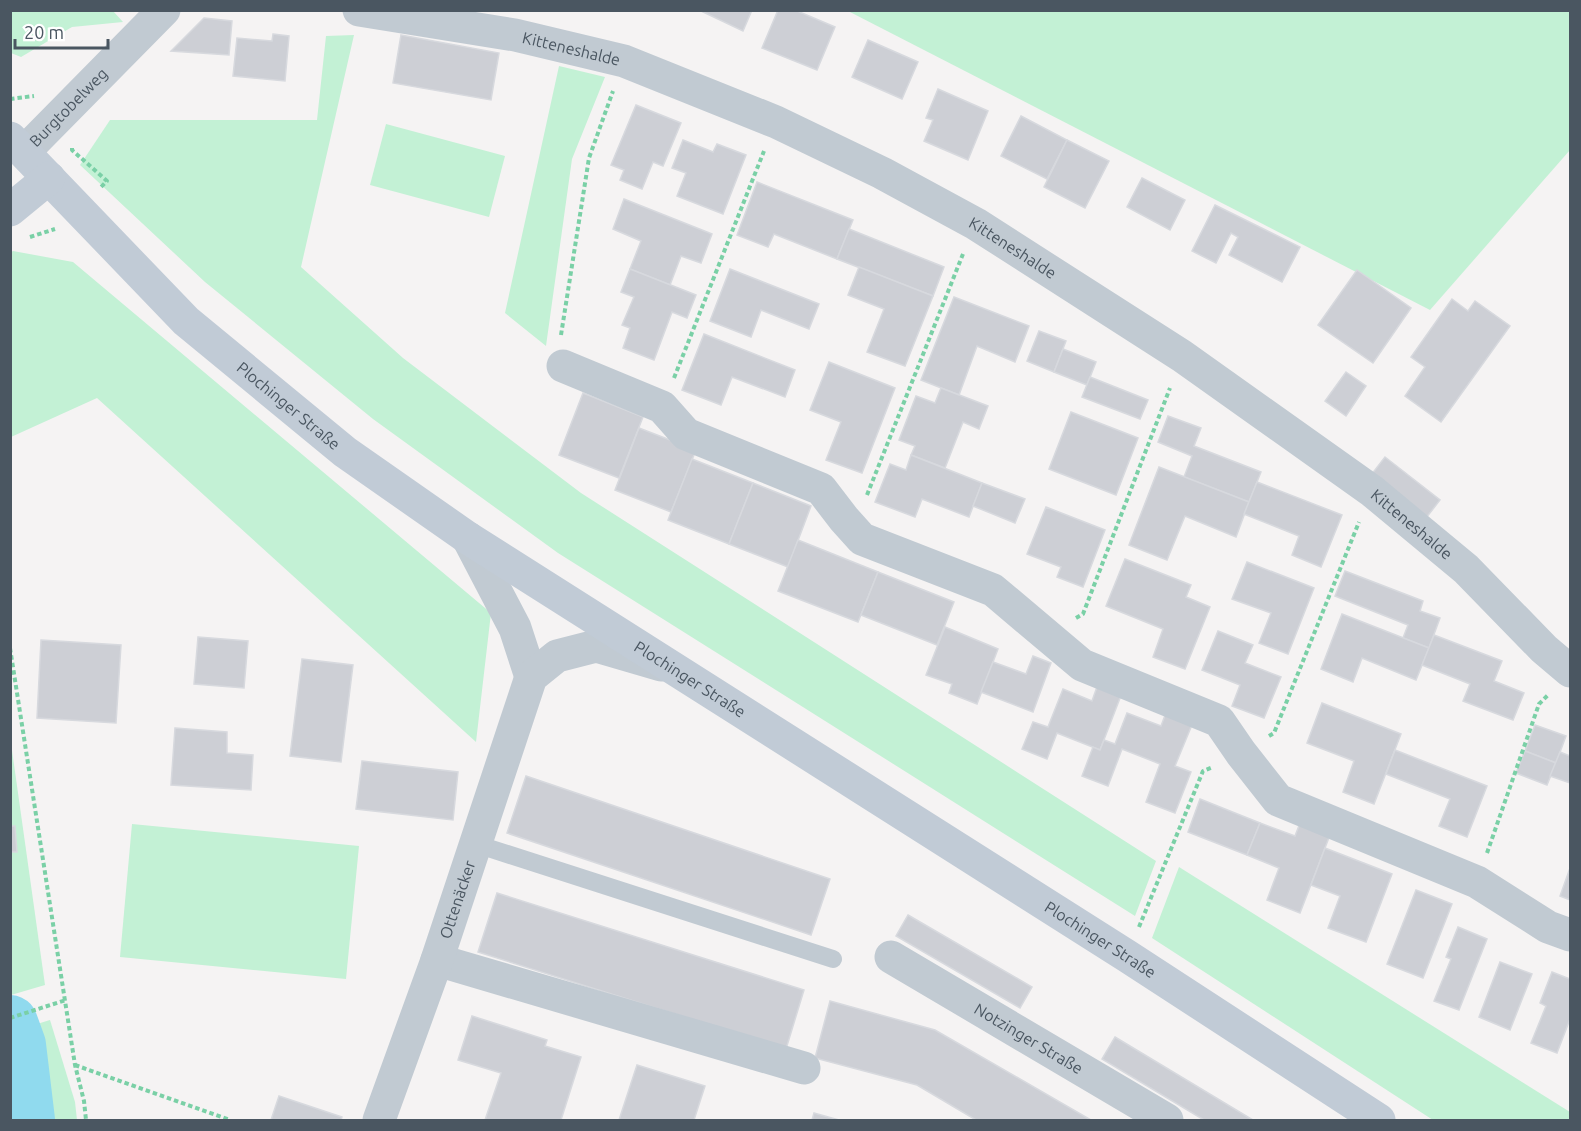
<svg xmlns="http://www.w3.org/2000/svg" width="1581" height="1131" font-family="Ubuntu,sans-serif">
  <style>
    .green { fill: #c3f1d5 }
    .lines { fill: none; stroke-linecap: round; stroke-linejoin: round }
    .river { stroke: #90daee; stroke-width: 56 }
    .building { fill: #cdcfd5; stroke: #d7d9de; stroke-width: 1.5 }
    .path { stroke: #7ad0a6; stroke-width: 4; stroke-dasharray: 4.5 3; stroke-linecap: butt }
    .lane { stroke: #c1cad2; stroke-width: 18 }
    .street { stroke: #c1cad2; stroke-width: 33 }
    .secondary { stroke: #c1cbd6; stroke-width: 33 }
    .labels { text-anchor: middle; stroke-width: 4.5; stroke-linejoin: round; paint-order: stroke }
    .street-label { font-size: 16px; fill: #4a5661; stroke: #fff }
  </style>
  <rect width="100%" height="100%" fill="#f5f3f3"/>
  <!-- green -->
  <g class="green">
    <polygon points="10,11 113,11 123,22 72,27 21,57 11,53"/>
    <polygon points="848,11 1570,11 1570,150 1430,310"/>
    <polygon points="354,35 301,267 403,358 581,493 1156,861 1135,916 558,553 373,419 205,282 80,165 110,120 317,120 326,36"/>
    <polygon points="559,66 605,77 572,159 546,346 505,313"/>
    <polygon points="386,124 505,156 489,217 370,185"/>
    <polygon points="13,251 73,262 491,613 476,742 97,398 11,437 10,253"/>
    <polygon points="10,736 45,985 11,995 10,995"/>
    <polygon points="132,824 359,846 346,979 120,957"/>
    <polygon points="1179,867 1570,1112 1570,1120 1433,1120 1152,938"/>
    <polygon points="50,1020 75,1102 77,1120 11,1120 11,1032"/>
  </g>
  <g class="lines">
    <!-- river -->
    <polyline class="river" points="10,1023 18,1045 27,1120"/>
  </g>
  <!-- building -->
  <g class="building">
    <polygon points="699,10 752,10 743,31"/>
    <polygon points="778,10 795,10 835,27 817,70 762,48"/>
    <polygon points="204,18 232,21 229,55 171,51"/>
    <polygon points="273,34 289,36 285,81 233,76 237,38 272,41"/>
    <polygon points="401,35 499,53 491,100 393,83"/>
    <polygon points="868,40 918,62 902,99 852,77"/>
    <polygon points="938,89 988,111 968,160 924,141 933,120 926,118"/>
    <polygon points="636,105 681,123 663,166 653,162 642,189 620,180 624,170 611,165"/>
    <polygon points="1021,116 1067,140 1047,179 1001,156"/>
    <polygon points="683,140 713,152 717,144 746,155 723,214 677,196 686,173 672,168"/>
    <polygon points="1067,140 1109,161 1085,208 1044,187"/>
    <polygon points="1142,178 1185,200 1170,230 1127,207"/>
    <polygon points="757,182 853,220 837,259 774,234 768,247 737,235"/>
    <polygon points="624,199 712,234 701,263 681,256 670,285 630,269 641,241 613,229"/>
    <polygon points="1215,205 1300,247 1282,282 1229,255 1238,237 1231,233 1216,263 1192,251"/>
    <polygon points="849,229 944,267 933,296 837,259"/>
    <polygon points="859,267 933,296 905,366 867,352 884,309 848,295"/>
    <polygon points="630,269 696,295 687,318 672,312 654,360 623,348 630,328 622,325 634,297 621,292"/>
    <polygon points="730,269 819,304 809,329 761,310 751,337 710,321"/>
    <polygon points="1357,270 1411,308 1373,363 1318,325"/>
    <polygon points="954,297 1029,326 1015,362 977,346 959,395 921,380"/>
    <polygon points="1452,299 1468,311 1475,301 1510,326 1441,422 1405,396 1425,367 1411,357"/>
    <polygon points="1039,331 1066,341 1054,372 1027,361"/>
    <polygon points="704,334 795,370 785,397 732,377 721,405 682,390"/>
    <polygon points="1063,349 1096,362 1087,385 1054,372"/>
    <polygon points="829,362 895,388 862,473 826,460 841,422 810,410"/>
    <polygon points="1346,372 1366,386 1346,416 1325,401"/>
    <polygon points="1090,377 1148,400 1140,419 1082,397"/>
    <polygon points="941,388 988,406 979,429 963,422 945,468 911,455 915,446 899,440 916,396 935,403"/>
    <polygon points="583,393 643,417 619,478 559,455"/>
    <polygon points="1071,412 1138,438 1116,495 1049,469"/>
    <polygon points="1168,416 1201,428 1194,446 1261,472 1249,502 1184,477 1192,456 1158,442"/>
    <polygon points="639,428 696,450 671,512 615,490"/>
    <polygon points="911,455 982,483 969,517 922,499 915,517 875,502 890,464 906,470"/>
    <polygon points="1385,457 1440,500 1426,518 1371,475"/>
    <polygon points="692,459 753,483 729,544 668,520"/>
    <polygon points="1159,467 1249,502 1236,537 1185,516 1167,560 1129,545"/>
    <polygon points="1257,482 1342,515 1321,567 1292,555 1299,536 1244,514"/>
    <polygon points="753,483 811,506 788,567 729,544"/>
    <polygon points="982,483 1025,499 1015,523 973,506"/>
    <polygon points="1046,507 1105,530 1083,587 1057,577 1061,567 1027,554"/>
    <polygon points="798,540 878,572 858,622 778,591"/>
    <polygon points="1125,559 1191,585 1186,597 1210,607 1185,669 1153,657 1163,629 1106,606"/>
    <polygon points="1247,562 1314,588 1288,654 1259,643 1271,613 1232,599"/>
    <polygon points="1345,571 1423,601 1420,611 1440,618 1429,648 1403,638 1408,625 1335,596"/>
    <polygon points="878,572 954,602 937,645 861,615"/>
    <polygon points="1342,614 1429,648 1416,680 1362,658 1353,682 1321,669"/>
    <polygon points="945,627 998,649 977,704 949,693 952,684 926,675"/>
    <polygon points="1218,631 1253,645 1245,663 1281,677 1264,718 1232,706 1240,685 1202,670"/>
    <polygon points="1434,635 1502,661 1494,681 1524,693 1513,720 1463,701 1470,684 1422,665"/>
    <polygon points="198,637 248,641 244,688 194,684"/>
    <polygon points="41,640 121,645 116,723 37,718"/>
    <polygon points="1033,656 1051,663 1033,712 981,692 993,662 1026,674"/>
    <polygon points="302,659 353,665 341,762 290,756"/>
    <polygon points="1098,684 1122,693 1100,750 1057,733 1047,759 1022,749 1033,722 1048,727 1063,689 1092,701"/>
    <polygon points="1322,703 1401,734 1374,804 1343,792 1354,761 1307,743"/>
    <polygon points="1167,710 1194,720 1175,766 1191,772 1175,813 1146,802 1160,764 1122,749 1108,786 1082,776 1093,747 1100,750 1104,740 1115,744 1127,713 1161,726"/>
    <polygon points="1535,725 1566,736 1556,763 1525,751"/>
    <polygon points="175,728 227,732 227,753 253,755 251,790 171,785"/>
    <polygon points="1395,750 1487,786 1467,837 1439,826 1450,799 1386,774"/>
    <polygon points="1525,751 1556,763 1547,785 1516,773"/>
    <polygon points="1560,752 1570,756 1570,783 1550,776"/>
    <polygon points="362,761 458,772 453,820 356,809"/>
    <polygon points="526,776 830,879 811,935 507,833"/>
    <polygon points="1200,799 1260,823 1247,855 1188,832"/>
    <polygon points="1260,823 1295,836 1300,823 1330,835 1300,913 1267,900 1279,868 1247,855"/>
    <polygon points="10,826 15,826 17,852 10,852"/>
    <polygon points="1325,848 1392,874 1366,942 1328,928 1340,896 1311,885"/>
    <polygon points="1570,868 1570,900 1560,896"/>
    <polygon points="1416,890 1452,904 1423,978 1387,964"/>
    <polygon points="497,893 804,990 786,1049 478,952"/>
    <polygon points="908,915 1032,987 1020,1008 896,936"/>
    <polygon points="1458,927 1487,939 1459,1010 1434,1001 1451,959 1446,957"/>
    <polygon points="1500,962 1532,974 1510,1030 1479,1017"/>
    <polygon points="1552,972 1570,979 1570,1019 1557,1053 1531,1043 1546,1006 1540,1003"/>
    <polygon points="830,1001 935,1030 1091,1120 976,1120 917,1085 815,1058"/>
    <polygon points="472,1016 547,1040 545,1046 581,1057 561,1120 485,1120 501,1073 458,1060"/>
    <polygon points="1115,1037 1253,1120 1204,1120 1102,1059"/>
    <polygon points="637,1065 705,1086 694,1120 619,1120"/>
    <polygon points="279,1096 342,1117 341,1120 271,1120"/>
    <polygon points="814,1113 839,1120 812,1120"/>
  </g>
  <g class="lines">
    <!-- path -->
    <g class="path">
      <polyline points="10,99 34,96"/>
      <polyline points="72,148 72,150 107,181 100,188"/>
      <polyline points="30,237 55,229"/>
      <polyline points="561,335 589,158 613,91"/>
      <polyline points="674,378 764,151"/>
      <polyline points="867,495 963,254"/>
      <polyline points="1076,618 1083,614 1170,388"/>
      <polyline points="10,648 75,1065 84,1101 86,1120"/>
      <polyline points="1269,736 1274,733 1359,522"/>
      <polyline points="1487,853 1539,704 1549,694"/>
      <polyline points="1139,927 1203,771 1213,767"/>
      <polyline points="10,1018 66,1000"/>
      <polyline points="75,1065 230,1120"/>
    </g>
    <!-- lane -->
    <polyline class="lane" points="476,844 833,959"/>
    <!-- street -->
    <g class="street">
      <path id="s1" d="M359,10L515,35L624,61L776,122L882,173L976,224L1182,356L1372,491L1466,569L1544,649L1570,671"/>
      <path id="s2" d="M24,152L164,10"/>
      <polyline points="563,366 662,407 686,434 821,489 844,519 862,539 993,590 1082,665 1219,721 1241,753 1278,800 1477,882 1548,927 1570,935"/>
      <polyline points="468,538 515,628 531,677"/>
      <path id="s3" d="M891,957L1167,1120"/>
      <polyline points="437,960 804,1068"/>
      <path id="s4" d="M379,1120L437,960L531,677L557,656L596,646L661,665"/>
    </g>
    <!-- secondary -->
    <g class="secondary">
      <path id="s5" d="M10,138L186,321L345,452L468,538L1127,956L1379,1120"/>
      <polyline points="10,210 49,178"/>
    </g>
  </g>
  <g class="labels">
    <!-- street labels -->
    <g class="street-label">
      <text dy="6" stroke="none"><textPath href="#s1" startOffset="216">Kitteneshalde</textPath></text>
      <text dy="6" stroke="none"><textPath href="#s2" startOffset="63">Burgtobelweg</textPath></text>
      <text dy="6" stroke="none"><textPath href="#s1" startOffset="702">Kitteneshalde</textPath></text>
      <text dy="6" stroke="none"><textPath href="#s5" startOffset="387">Plochinger Straße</textPath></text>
      <text dy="6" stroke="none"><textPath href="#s1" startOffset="1188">Kitteneshalde</textPath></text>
      <text dy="6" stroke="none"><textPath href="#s5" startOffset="873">Plochinger Straße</textPath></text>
      <text dy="6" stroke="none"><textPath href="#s4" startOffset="234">Ottenäcker</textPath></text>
      <text dy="6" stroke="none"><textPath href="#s5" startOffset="1359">Plochinger Straße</textPath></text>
      <text dy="6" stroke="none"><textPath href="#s3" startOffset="160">Notzinger Straße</textPath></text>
    </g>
  </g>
  <!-- border -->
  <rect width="1581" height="1131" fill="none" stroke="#4a5661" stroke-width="24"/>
  <!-- scale -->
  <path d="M15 39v9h93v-9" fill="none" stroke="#4a5661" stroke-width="3"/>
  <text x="24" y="39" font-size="18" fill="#4a5661" stroke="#ffffff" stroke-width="4.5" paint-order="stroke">20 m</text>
</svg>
